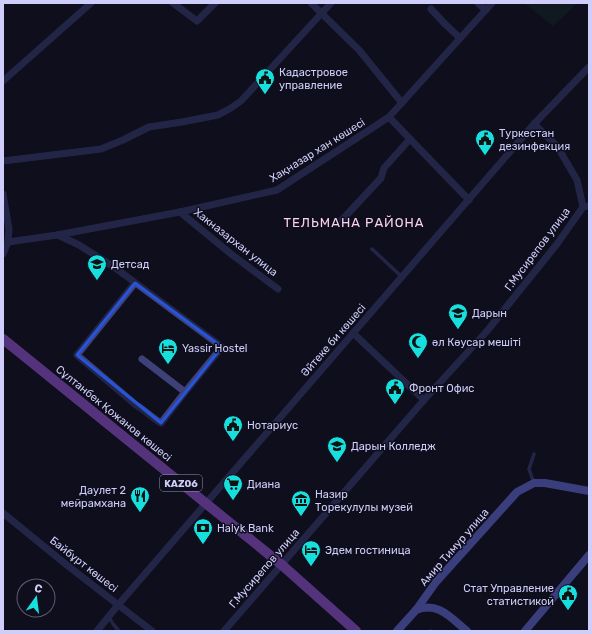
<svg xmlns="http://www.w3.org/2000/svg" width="592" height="634" font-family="Rubik,sans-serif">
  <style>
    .green { fill: #112623 }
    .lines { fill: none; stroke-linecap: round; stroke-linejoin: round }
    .lane { stroke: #3d4178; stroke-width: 3.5 }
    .street { stroke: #3d4178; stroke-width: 7 }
    .secondary { stroke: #6f79f1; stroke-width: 8 }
    .primary { stroke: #ab60f0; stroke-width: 10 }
    .marked { fill: none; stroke: #2654da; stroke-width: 3; stroke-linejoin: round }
    .labels { text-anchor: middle; stroke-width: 3; stroke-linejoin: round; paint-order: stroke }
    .shield { fill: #0f0e1d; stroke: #9594b8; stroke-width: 1 }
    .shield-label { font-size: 10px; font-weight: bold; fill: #cfcefa }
    .poi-label { font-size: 11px; fill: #cfcefa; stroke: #0f0e1d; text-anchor: start }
    .street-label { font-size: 11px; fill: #cfcefa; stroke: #0f0e1d }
    .quarter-label { font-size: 13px; letter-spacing: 1px; fill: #fad0f0; stroke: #0f0e1d }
  </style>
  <rect width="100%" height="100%" fill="#0f0e1d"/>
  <!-- green -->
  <polygon class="green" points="524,3 578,3 553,26"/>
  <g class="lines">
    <!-- lane -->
    <g class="lane">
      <polyline points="372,249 402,277"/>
      <polyline points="534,454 529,469 534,483"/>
      <polyline points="109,617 113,624 119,631"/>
      <polyline points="430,631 431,631"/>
    </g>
    <!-- street -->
    <g class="street">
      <polyline points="173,3 197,21 215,3"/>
      <polyline points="311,3 359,50 402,103"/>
      <polyline points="478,3 486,10"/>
      <polyline points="431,9 445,24 460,38"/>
      <polyline points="3,81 91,3"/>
      <polyline points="389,117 410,139"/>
      <polyline points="534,124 557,146 577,180 583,207"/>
      <polyline points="3,161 101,149 123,140 149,127 182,122 218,115 231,108 241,101 331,3"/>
      <polyline points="3,194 9,229 8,242 3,254"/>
      <polyline points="180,212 231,254 278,289"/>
      <polyline points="342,220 381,178 384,168 410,139 469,200"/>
      <polyline points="58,235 79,245 114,267 222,347 185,392 142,359"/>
      <polyline points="8,242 57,235 180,212 277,190 389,117 492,3"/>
      <path d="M135,283L77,355L136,405C145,410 152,418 161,423L185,392"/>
      <polyline points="353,333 424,400"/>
      <polyline points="3,513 68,566 152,631"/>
      <polyline points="97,631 118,605 534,124 589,67"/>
      <polyline points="224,631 424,400 487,331 557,244 583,207 589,206"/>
    </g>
    <!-- secondary -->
    <g class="secondary">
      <path d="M416,610C438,601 451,618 467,631"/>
      <polyline points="397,631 416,610 436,582 517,492 534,483 545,483 589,491"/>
      <polyline points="525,631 589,555"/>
    </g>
    <!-- primary -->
    <polyline class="primary" points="3,339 282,565 356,631"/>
  </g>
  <!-- marked area -->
  <path d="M0 0H592V634H0ZM135,283L222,347L161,423L77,355Z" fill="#0f0e1d" fill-opacity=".55" fill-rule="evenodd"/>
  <path class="marked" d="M135,283L222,347L161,423L77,355Z"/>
  <!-- icons -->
  <defs>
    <g id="civic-pin" transform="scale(1)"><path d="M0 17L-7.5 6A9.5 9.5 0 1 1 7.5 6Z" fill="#16dfde" stroke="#0f0e1d"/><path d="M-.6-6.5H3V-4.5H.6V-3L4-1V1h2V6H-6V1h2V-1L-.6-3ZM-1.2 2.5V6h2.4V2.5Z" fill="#111"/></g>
    <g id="school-pin" transform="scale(1)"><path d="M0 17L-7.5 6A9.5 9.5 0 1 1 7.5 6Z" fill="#16dfde" stroke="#0f0e1d"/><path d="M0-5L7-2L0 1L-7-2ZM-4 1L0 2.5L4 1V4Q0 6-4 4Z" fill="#111"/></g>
    <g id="university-pin" transform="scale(1)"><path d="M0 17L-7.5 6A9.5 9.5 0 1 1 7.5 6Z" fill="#16dfde" stroke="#0f0e1d"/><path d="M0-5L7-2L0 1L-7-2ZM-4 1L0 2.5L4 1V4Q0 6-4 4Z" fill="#111"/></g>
    <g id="mosque-pin" transform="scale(1)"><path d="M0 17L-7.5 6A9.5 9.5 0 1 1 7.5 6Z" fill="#16dfde" stroke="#0f0e1d"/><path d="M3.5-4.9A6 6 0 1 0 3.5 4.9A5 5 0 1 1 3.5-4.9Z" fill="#111"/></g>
    <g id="hotel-pin" transform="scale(1)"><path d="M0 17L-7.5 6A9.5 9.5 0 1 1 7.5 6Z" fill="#16dfde" stroke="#0f0e1d"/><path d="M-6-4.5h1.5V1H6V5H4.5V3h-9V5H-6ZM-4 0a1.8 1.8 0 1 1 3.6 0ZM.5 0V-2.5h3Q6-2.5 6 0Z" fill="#111"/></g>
    <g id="supermarket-pin" transform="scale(1)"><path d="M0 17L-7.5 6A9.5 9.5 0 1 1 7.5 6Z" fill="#16dfde" stroke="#0f0e1d"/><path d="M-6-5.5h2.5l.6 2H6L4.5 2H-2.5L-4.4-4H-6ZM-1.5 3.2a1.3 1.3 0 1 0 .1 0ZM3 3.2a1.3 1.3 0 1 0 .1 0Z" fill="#111"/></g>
    <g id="restaurant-pin" transform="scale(1)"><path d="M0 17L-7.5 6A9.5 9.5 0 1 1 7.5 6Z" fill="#16dfde" stroke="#0f0e1d"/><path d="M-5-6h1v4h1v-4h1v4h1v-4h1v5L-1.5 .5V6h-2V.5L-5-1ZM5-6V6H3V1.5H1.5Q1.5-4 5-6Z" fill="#111"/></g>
    <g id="museum-pin" transform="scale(1)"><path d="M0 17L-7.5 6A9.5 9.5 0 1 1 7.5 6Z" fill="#16dfde" stroke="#0f0e1d"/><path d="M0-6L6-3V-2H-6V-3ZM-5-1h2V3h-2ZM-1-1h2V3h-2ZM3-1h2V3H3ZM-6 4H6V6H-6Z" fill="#111"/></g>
    <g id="bank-pin" transform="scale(1)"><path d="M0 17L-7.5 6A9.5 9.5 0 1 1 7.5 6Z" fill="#16dfde" stroke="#0f0e1d"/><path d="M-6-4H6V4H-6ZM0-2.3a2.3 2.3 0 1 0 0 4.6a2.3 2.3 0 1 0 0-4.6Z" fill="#111"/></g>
  </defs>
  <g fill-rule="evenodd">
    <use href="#civic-pin" x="265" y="78"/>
    <use href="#civic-pin" x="485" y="139"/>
    <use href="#school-pin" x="97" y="264"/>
    <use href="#university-pin" x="458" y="313"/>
    <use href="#mosque-pin" x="418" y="342"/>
    <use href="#hotel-pin" x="168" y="348"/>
    <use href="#civic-pin" x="395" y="388"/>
    <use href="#civic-pin" x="233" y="425"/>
    <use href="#university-pin" x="337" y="446"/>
    <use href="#supermarket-pin" x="233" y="484"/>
    <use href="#restaurant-pin" x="140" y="496"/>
    <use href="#museum-pin" x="301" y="500"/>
    <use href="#bank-pin" x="203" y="528"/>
    <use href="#hotel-pin" x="311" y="550"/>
    <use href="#civic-pin" x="568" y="594"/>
  </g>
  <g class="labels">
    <!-- shield labels -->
    <rect class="shield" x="160" y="475" width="42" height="16" rx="3"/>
    <g class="shield-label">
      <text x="181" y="487">KАZ06</text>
    </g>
    <!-- poi labels -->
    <g class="poi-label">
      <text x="279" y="76">Кадастровое<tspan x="279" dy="13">управление</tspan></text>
      <text x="499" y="137">Туркестан<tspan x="499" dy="13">дезинфекция</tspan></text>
      <text x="111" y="268">Детсад</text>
      <text x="472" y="317">Дарын</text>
      <text x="432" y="346">әл Кәусар мешіті</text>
      <text x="182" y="352">Yassir Hostel</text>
      <text x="409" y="392">Фронт Офис</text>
      <text x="247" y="429">Нотариус</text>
      <text x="351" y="450">Дарын Колледж</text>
      <text x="247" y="488">Диана</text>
      <text x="126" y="494" text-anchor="end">Даулет 2<tspan x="126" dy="13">мейрамхана</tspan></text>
      <text x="315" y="498">Назир<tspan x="315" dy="13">Торекулулы музей</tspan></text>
      <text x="217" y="532">Halyk Bank</text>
      <text x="325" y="554">Эдем гостиница</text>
      <text x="554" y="592" text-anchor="end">Стат Управление<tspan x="554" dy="13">статистикой</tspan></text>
    </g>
    <!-- street labels -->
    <g class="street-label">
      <text transform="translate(317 150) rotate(-32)" y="4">Хақназар хан көшесі</text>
      <text transform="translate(236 242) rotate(38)" y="4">Хакназархан улица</text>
      <text transform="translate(537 249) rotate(-53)" y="4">Г.Мусирепов улица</text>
      <text transform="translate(333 340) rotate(-49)" y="4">Әйтеке би көшесі</text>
      <text transform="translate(114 413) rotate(39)" y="4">Сұлтанбек Қожанов көшесі</text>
      <text transform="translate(454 547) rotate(-49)" y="4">Амир Тимур улица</text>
      <text transform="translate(84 564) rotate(38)" y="4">Байбұрт көшесі</text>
      <text transform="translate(264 568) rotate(-49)" y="4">Г.Мусирепов улица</text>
    </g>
    <!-- quarter labels -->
    <g class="quarter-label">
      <text x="354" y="227">ТЕЛЬМАНА РАЙОНА</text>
    </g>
  </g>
  <!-- border -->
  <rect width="592" height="634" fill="none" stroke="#cfcefa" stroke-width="8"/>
  <!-- north arrow -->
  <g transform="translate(36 598) rotate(14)"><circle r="19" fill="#0f0e1d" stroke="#5c5b75"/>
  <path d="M0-3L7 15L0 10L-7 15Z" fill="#16dfde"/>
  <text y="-6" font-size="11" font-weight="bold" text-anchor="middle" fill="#cfcefa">С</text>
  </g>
</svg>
